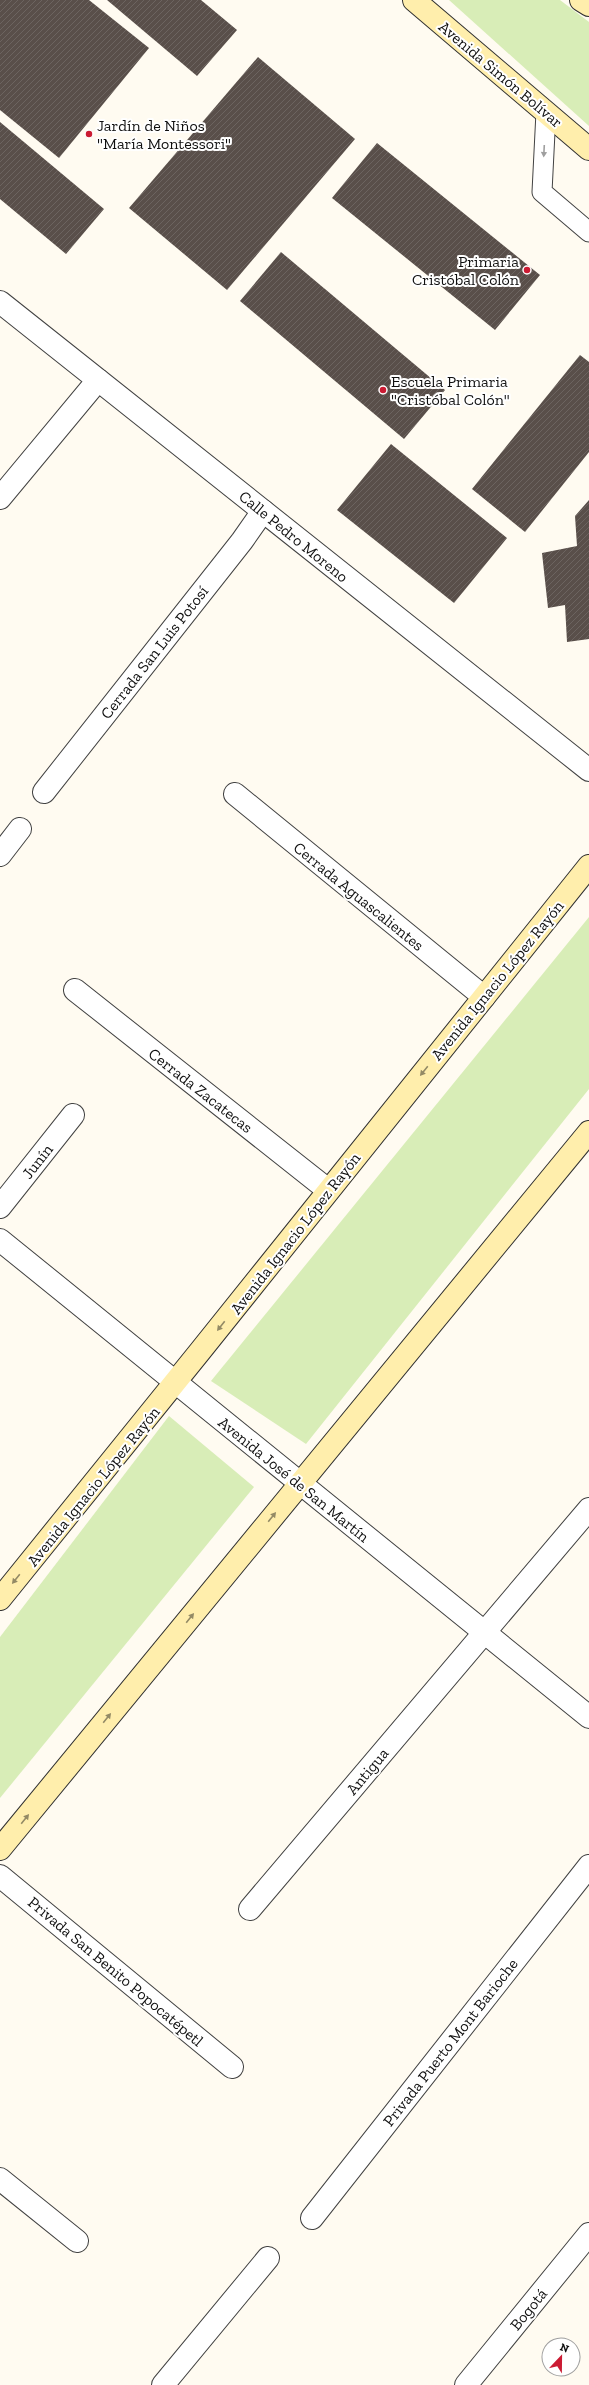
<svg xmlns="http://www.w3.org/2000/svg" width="589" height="2385" font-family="'Zilla Slab',serif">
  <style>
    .park { fill: #d8edb7 }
    .building { fill: url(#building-hatch) }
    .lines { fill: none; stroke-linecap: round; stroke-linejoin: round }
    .lane-casing { stroke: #424242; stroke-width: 21 }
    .street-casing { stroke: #424242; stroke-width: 24 }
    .secondary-casing { stroke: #313131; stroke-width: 24 }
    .lane { stroke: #fff; stroke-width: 19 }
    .street { stroke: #fff; stroke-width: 22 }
    .secondary { stroke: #ffeeac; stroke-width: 22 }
    .oneway { fill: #9f9f9f }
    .oneway2 { fill: #938a65 }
    .poi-dot { fill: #cb1b33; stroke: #fff; stroke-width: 1.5 }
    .labels { text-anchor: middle; stroke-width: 4; stroke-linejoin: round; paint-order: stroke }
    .street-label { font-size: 16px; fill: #0f0f0f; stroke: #fff }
    .poi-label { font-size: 16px; fill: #0f0f0f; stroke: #fff; text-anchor: start }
  </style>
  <defs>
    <pattern id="building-hatch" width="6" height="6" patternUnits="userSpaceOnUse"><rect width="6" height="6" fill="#594f4a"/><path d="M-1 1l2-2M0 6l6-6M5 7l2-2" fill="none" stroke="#6c6460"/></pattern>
  </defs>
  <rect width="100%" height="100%" fill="#fffbf1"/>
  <!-- park -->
  <g class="park">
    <polygon points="449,0 560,0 589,22 589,126"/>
    <polygon points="589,917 589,1089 306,1444 211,1381"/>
    <polygon points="169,1416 254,1487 0,1798 0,1637"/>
  </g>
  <!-- building -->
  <g class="building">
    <polygon points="0,0 89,0 149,48 59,158 0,110"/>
    <polygon points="107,0 201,0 237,30 197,76"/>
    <polygon points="258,57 355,139 227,290 129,208"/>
    <polygon points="0,122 104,209 66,254 0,199"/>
    <polygon points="377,143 540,275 495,330 332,198"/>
    <polygon points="281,252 445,390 404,439 240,301"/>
    <polygon points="580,355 589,362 589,452 525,532 472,489"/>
    <polygon points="391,444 507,538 454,603 337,510"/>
    <polygon points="589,500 589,639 567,642 565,605 548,608 542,553 577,546 575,516"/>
  </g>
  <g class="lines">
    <!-- lane casing -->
    <g class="lane-casing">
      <polyline id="lane" points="546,112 542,192 589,232"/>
    </g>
    <!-- street casing -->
    <g class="street-casing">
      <g id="street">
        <polyline points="0,302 589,770"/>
        <polyline points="0,498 98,380"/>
        <polyline points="44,792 242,541 263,511"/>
        <polyline points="235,794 484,997"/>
        <polyline points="0,855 20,829"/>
        <polyline points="75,990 328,1190"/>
        <polyline points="0,1207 73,1115"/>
        <polyline points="0,1240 589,1717"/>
        <polyline points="0,1876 232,2067"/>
        <polyline points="250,1909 589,1509"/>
        <polyline points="0,2179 77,2241"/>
        <polyline points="312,2218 589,1866"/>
        <polyline points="163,2385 268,2258"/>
        <polyline points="466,2385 589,2234"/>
      </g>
    </g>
    <!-- secondary casing -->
    <g class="secondary-casing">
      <g id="secondary">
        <polyline points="414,0 589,149"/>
        <polyline points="581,0 589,5"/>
        <path d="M0,1599C198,1356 392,1110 589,866"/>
        <polyline points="0,1849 589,1132"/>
      </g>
    </g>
    <!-- lane -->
    <use href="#lane" class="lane"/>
    <!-- street -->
    <use href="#street" class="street"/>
    <!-- secondary -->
    <use href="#secondary" class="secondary"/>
  </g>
  <!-- one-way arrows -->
  <defs><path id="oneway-solid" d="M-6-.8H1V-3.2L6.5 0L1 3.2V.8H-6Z"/></defs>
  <use class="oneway" href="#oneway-solid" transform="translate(544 151) rotate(93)"/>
  <g class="oneway2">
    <use href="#oneway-solid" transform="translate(424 1071) rotate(129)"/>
    <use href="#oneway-solid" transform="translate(221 1326) rotate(128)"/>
    <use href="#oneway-solid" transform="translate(272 1517) rotate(-51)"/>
    <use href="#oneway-solid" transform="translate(16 1579) rotate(129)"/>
    <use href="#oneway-solid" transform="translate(190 1618) rotate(-51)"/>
    <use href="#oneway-solid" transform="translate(107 1718) rotate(-51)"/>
    <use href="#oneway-solid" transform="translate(25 1819) rotate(-51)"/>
  </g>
  <!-- markers -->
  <g class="poi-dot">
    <circle cx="89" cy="134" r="4"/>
    <circle cx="527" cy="270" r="4"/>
    <circle cx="383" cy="390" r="4"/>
  </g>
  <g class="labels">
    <!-- street labels -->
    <g class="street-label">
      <text transform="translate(501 74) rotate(40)" y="6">Avenida Simón Bolívar</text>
      <text transform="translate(294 536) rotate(39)" y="6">Calle Pedro Moreno</text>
      <text transform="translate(154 652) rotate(-52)" y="6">Cerrada San Luis Potosí</text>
      <text transform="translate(359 896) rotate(39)" y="6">Cerrada Aguascalientes</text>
      <text transform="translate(497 980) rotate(-51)" y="6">Avenida Ignacio López Rayón</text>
      <text transform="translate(201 1090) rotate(38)" y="6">Cerrada Zacatecas</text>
      <text transform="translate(37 1161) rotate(-52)" y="6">Junín</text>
      <text transform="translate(295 1233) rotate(-52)" y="6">Avenida Ignacio López Rayón</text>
      <text transform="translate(294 1479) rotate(39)" y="6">Avenida José de San Martín</text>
      <text transform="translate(93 1486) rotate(-51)" y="6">Avenida Ignacio López Rayón</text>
      <text transform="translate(367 1771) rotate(-50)" y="6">Antigua</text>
      <text transform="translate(116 1971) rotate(40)" y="6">Privada San Benito Popocatépetl</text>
      <text transform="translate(450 2042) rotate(-52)" y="6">Privada Puerto Mont Barioche</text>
      <text transform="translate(528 2309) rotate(-51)" y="6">Bogotá</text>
    </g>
    <!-- poi labels -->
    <g class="poi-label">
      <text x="97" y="131">Jardín de Niños<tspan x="97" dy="18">"María Montessori"</tspan></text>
      <text x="519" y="267" text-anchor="end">Primaria<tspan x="519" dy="18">Cristóbal Colón</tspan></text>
      <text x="391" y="387">Escuela Primaria<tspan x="391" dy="18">"Cristóbal Colón"</tspan></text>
    </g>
  </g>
  <!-- north arrow -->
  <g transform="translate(561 2357) rotate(22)"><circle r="19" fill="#ffffff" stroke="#9f9f9f"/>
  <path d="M0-3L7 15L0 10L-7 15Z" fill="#cb1b33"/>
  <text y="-6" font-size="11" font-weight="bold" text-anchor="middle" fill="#0f0f0f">N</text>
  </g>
</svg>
